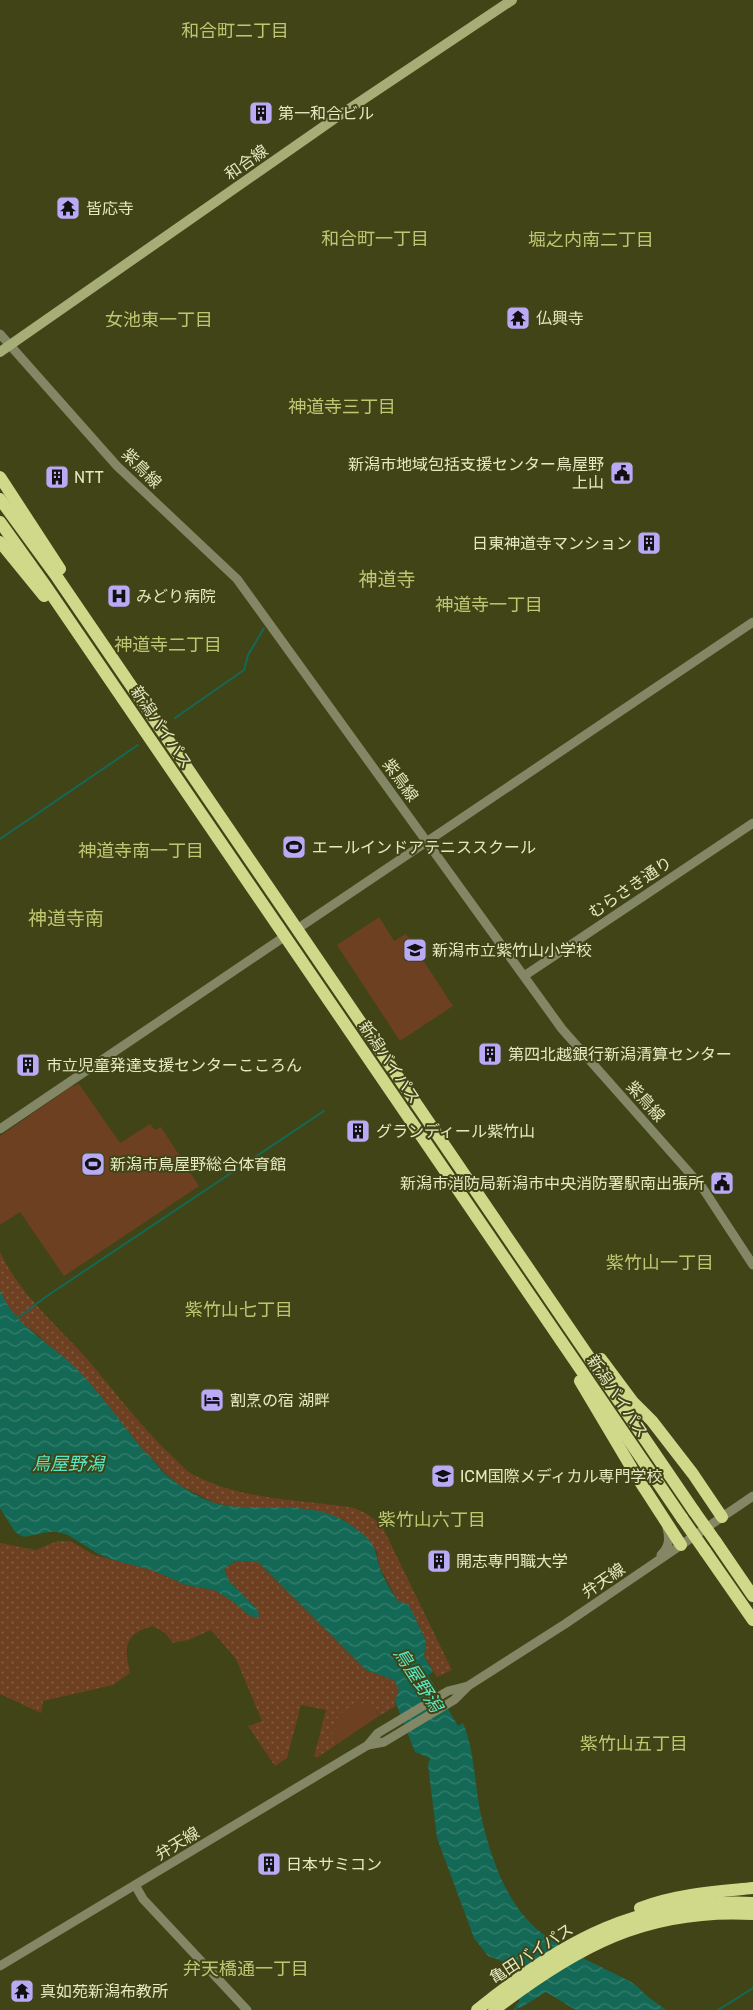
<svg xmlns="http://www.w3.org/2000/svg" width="753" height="2010" font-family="Rubik,'Noto Sans JP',sans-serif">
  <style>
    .grass { fill: url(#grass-dots) }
    .green { fill: #6d4022 }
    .water { fill: url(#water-waves) }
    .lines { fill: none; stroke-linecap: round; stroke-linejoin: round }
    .stream { stroke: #146956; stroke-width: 2 }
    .tertiary { stroke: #838765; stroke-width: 9 }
    .secondary { stroke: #a7ad77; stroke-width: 10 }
    .trunk { stroke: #d0d88a; stroke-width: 12 }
    .trunk-bridge { stroke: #d0d88a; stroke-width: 12 }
    .labels { text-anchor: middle; stroke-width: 4; stroke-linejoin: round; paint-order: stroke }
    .poi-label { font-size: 16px; fill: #e4e9c0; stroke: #404417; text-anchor: start }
    .street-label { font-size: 16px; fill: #e4e9c0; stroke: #404417 }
    .neighbourhood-label { font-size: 18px; fill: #bec671; stroke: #404417 }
    .water-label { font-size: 18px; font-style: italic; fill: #58e8c4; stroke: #404417 }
    .quarter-label { font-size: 19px; fill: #bec671; stroke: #404417 }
  </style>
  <defs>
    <pattern id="grass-dots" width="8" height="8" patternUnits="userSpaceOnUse" patternTransform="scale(1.25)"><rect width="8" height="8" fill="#6d4022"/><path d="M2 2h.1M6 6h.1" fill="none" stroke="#825c40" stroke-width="1.8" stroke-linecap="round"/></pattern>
    <pattern id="water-waves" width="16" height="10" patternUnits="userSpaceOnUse" patternTransform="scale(1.25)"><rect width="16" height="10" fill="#146956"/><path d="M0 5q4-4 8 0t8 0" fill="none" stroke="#367e6c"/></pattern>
  </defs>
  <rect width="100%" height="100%" fill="#404417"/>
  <!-- grass -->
  <g class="grass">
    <path d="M0,1252C20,1295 57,1325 88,1360C116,1393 141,1427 173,1457C179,1462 185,1470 192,1474C242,1501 300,1499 354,1508C367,1513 375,1518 383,1528L452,1670L437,1677L424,1656L426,1641L409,1605L398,1601L379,1566L377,1552L343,1519L234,1507L215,1503L179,1485L164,1472L150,1456L143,1450L105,1402L38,1335L18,1320L5,1302L0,1290Z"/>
    <path d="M57,1541H70L94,1555L152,1570L186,1585L214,1590L231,1600L249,1615L258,1610L229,1581L224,1569L236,1561L258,1562L366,1670L394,1680L399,1690L395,1701L396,1706L379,1716L376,1711L330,1729L339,1743L318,1757H314L326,1710L301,1705L287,1758L275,1766L248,1726L262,1721L236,1659L211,1630L188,1640L173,1643L165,1633L153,1626C124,1634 124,1647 130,1673L113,1685L43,1701L41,1713L0,1694V1543L36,1550Z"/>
  </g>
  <!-- green -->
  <g class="green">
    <polygon points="379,917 394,941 406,934 453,1006 400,1041 337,945"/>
    <polygon points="79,1084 120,1143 150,1124 155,1130 161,1127 199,1186 64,1276 20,1212 0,1225 0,1136 71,1087"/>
    <path d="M362,1703L371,1705L379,1716L339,1743L330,1729C340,1714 343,1707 362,1703Z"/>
  </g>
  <!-- water -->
  <path class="water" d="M0,1290C14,1326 51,1343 77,1369C101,1394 121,1423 143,1450C151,1456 156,1464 163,1472C177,1485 197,1497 215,1503C227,1507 240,1507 253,1507C302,1509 331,1503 369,1540C377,1549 376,1558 380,1568C384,1580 391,1590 398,1601L409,1605L426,1641L424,1656L433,1672L428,1675L458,1726L463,1723C476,1755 474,1787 482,1820C492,1862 509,1911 547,1937C573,1955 603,1967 631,1982C638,1986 644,1994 651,1999C656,2003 661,2006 666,2010H576L546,1992L520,2008L515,2006L519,2002V1972L516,1966L488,1956L474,1938L437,1838L428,1765L430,1758L415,1752L395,1701L399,1690L394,1680L366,1670L258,1562L236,1561L224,1569L229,1581L258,1610L259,1616L256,1618L249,1615L231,1600L214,1590L186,1585L152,1570L113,1560L97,1553L68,1535L58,1532H48L24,1537L15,1532L0,1508Z"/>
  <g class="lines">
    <!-- stream -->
    <g class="stream">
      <polyline points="175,718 244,670 248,655 264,628"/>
      <polyline points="0,839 138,745"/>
      <polyline points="15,1320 47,1296 324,1111"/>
      <polyline points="514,2010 518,2007"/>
      <polyline points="718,2010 753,1988"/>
    </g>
    <!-- tertiary -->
    <g class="tertiary">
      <polyline points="0,334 117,466 237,579 562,1029 702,1187 753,1265"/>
      <polyline points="303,925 753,622"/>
      <polyline points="524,976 753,823"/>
      <polyline points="0,1129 281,939"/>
      <path d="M661,1555C669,1547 670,1539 667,1528"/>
      <polyline points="368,1745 384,1742 454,1700 468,1686 565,1624 753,1496"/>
      <polyline points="135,1885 143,1899 247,2010"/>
      <polyline points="0,1966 368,1745 378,1733 448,1691 468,1686"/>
    </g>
    <!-- secondary -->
    <polyline class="secondary" points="0,352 337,117 512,0"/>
    <!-- trunk -->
    <g class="trunk">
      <polyline points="0,477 60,569"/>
      <polyline points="0,499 57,577 694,1511"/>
      <polyline points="0,522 45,585 682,1518"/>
      <polyline points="0,542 44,596"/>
      <polyline points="601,1359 633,1402 652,1421 693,1474 722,1517"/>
      <polyline points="580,1381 637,1477 681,1545"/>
      <polyline points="716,1542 753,1596"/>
      <polyline points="705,1551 753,1620"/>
      <path d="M640,1908C677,1894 714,1892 753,1888"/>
      <path d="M477,2010C563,1940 640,1898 753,1903"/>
      <path d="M494,2010C576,1947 646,1908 753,1914"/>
    </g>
    <!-- trunk-bridge -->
    <g class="trunk-bridge">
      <polyline points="694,1511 716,1542"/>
      <polyline points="682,1518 705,1551"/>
    </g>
  </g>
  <!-- icons -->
  <defs>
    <g id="building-square" transform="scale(1.25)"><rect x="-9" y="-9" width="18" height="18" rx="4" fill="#baaaf6" stroke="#404417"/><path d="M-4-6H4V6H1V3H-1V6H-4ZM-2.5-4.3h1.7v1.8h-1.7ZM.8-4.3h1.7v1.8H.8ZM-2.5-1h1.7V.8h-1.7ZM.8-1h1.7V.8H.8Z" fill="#111"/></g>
    <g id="temple-square" transform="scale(1.25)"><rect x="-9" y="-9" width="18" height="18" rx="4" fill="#baaaf6" stroke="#404417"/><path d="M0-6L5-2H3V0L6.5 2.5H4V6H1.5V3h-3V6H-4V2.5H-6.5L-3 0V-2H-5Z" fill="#111"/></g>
    <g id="civic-square" transform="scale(1.25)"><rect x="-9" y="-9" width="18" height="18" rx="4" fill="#baaaf6" stroke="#404417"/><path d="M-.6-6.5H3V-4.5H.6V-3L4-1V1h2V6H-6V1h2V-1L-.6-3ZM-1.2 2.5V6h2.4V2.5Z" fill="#111"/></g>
    <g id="hospital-square" transform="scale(1.25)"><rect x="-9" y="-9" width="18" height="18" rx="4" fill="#baaaf6" stroke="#404417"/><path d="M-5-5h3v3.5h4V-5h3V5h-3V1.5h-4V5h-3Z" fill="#111"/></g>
    <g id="stadium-square" transform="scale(1.25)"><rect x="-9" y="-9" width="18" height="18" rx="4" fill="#baaaf6" stroke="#404417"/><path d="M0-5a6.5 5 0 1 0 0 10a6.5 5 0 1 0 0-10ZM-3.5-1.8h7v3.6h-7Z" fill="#111"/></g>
    <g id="school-square" transform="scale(1.25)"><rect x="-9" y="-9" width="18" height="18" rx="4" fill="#baaaf6" stroke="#404417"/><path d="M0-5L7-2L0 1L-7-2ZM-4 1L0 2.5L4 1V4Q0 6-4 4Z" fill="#111"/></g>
    <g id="hotel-square" transform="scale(1.25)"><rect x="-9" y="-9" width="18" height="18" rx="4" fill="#baaaf6" stroke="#404417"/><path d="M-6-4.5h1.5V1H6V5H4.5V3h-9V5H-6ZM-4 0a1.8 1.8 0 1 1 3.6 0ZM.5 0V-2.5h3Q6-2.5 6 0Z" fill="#111"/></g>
    <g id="university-square" transform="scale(1.25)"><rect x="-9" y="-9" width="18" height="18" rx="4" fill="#baaaf6" stroke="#404417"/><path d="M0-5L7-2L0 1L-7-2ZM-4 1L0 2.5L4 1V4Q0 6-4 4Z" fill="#111"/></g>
  </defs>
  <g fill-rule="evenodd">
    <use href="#building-square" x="261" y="113"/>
    <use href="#temple-square" x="68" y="208"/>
    <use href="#temple-square" x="518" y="318"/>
    <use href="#civic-square" x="622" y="473"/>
    <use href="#building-square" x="57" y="477"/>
    <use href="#building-square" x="649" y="543"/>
    <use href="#hospital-square" x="119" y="596"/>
    <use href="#stadium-square" x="294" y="847"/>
    <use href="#school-square" x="415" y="950"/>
    <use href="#building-square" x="490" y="1054"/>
    <use href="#building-square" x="28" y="1065"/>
    <use href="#building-square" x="358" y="1131"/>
    <use href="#stadium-square" x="93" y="1164"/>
    <use href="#civic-square" x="722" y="1183"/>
    <use href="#hotel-square" x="212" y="1400"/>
    <use href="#university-square" x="443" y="1476"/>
    <use href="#building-square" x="439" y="1561"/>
    <use href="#building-square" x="269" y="1864"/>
    <use href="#temple-square" x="22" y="1991"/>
  </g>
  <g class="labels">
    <!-- poi labels -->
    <g class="poi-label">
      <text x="278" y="119">第一和合ビル</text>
      <text x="86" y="214">皆応寺</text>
      <text x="536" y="324">仏興寺</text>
      <text x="604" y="470" text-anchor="end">新潟市地域包括支援センター鳥屋野<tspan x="604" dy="18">上山</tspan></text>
      <text x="74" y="483">NTT</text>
      <text x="632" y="549" text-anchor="end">日東神道寺マンション</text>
      <text x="136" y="602">みどり病院</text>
      <text x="312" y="853">エールインドアテニススクール</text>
      <text x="432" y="956">新潟市立紫竹山小学校</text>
      <text x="508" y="1060">第四北越銀行新潟清算センター</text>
      <text x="46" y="1071">市立児童発達支援センターこころん</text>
      <text x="376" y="1137">グランディール紫竹山</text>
      <text x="110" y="1170">新潟市鳥屋野総合体育館</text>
      <text x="704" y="1189" text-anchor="end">新潟市消防局新潟市中央消防署駅南出張所</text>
      <text x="230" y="1406">割烹の宿 湖畔</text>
      <text x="460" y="1482">ICM国際メディカル専門学校</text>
      <text x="456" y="1567">開志専門職大学</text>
      <text x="286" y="1870">日本サミコン</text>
      <text x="40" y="1997">真如苑新潟布教所</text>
    </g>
    <!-- street labels -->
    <g class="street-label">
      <text transform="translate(246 162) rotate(-35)" y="6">和合線</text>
      <text transform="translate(142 468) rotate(45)" y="6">紫鳥線</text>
      <text transform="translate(162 727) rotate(56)" y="6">新潟バイパス</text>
      <text transform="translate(401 780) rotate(54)" y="6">紫鳥線</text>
      <text transform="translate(630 887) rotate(-34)" y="6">むらさき通り</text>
      <text transform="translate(390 1062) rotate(56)" y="6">新潟バイパス</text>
      <text transform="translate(646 1101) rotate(48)" y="6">紫鳥線</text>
      <text transform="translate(618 1396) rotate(56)" y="6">新潟バイパス</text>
      <text transform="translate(603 1580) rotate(-34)" y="6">弁天線</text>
      <text transform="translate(177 1843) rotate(-31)" y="6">弁天線</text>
      <text transform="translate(531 1953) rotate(-33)" y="6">亀田バイパス</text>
    </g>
    <!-- neighbourhood labels -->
    <g class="neighbourhood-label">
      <text x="235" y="37">和合町二丁目</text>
      <text x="375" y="245">和合町一丁目</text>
      <text x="591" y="246">堀之内南二丁目</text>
      <text x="159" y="326">女池東一丁目</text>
      <text x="342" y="413">神道寺三丁目</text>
      <text x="489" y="611">神道寺一丁目</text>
      <text x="168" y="651">神道寺二丁目</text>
      <text x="141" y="857">神道寺南一丁目</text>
      <text x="660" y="1269">紫竹山一丁目</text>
      <text x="239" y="1316">紫竹山七丁目</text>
      <text x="432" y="1526">紫竹山六丁目</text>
      <text x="634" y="1750">紫竹山五丁目</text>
      <text x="246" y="1975">弁天橋通一丁目</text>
    </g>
    <!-- water labels -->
    <g class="water-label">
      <text x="68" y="1470">鳥屋野潟</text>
      <text transform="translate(418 1680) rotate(57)" y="6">鳥屋野潟</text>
    </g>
    <!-- quarter labels -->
    <g class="quarter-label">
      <text x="387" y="586">神道寺</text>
      <text x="66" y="925">神道寺南</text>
    </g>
  </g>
</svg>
